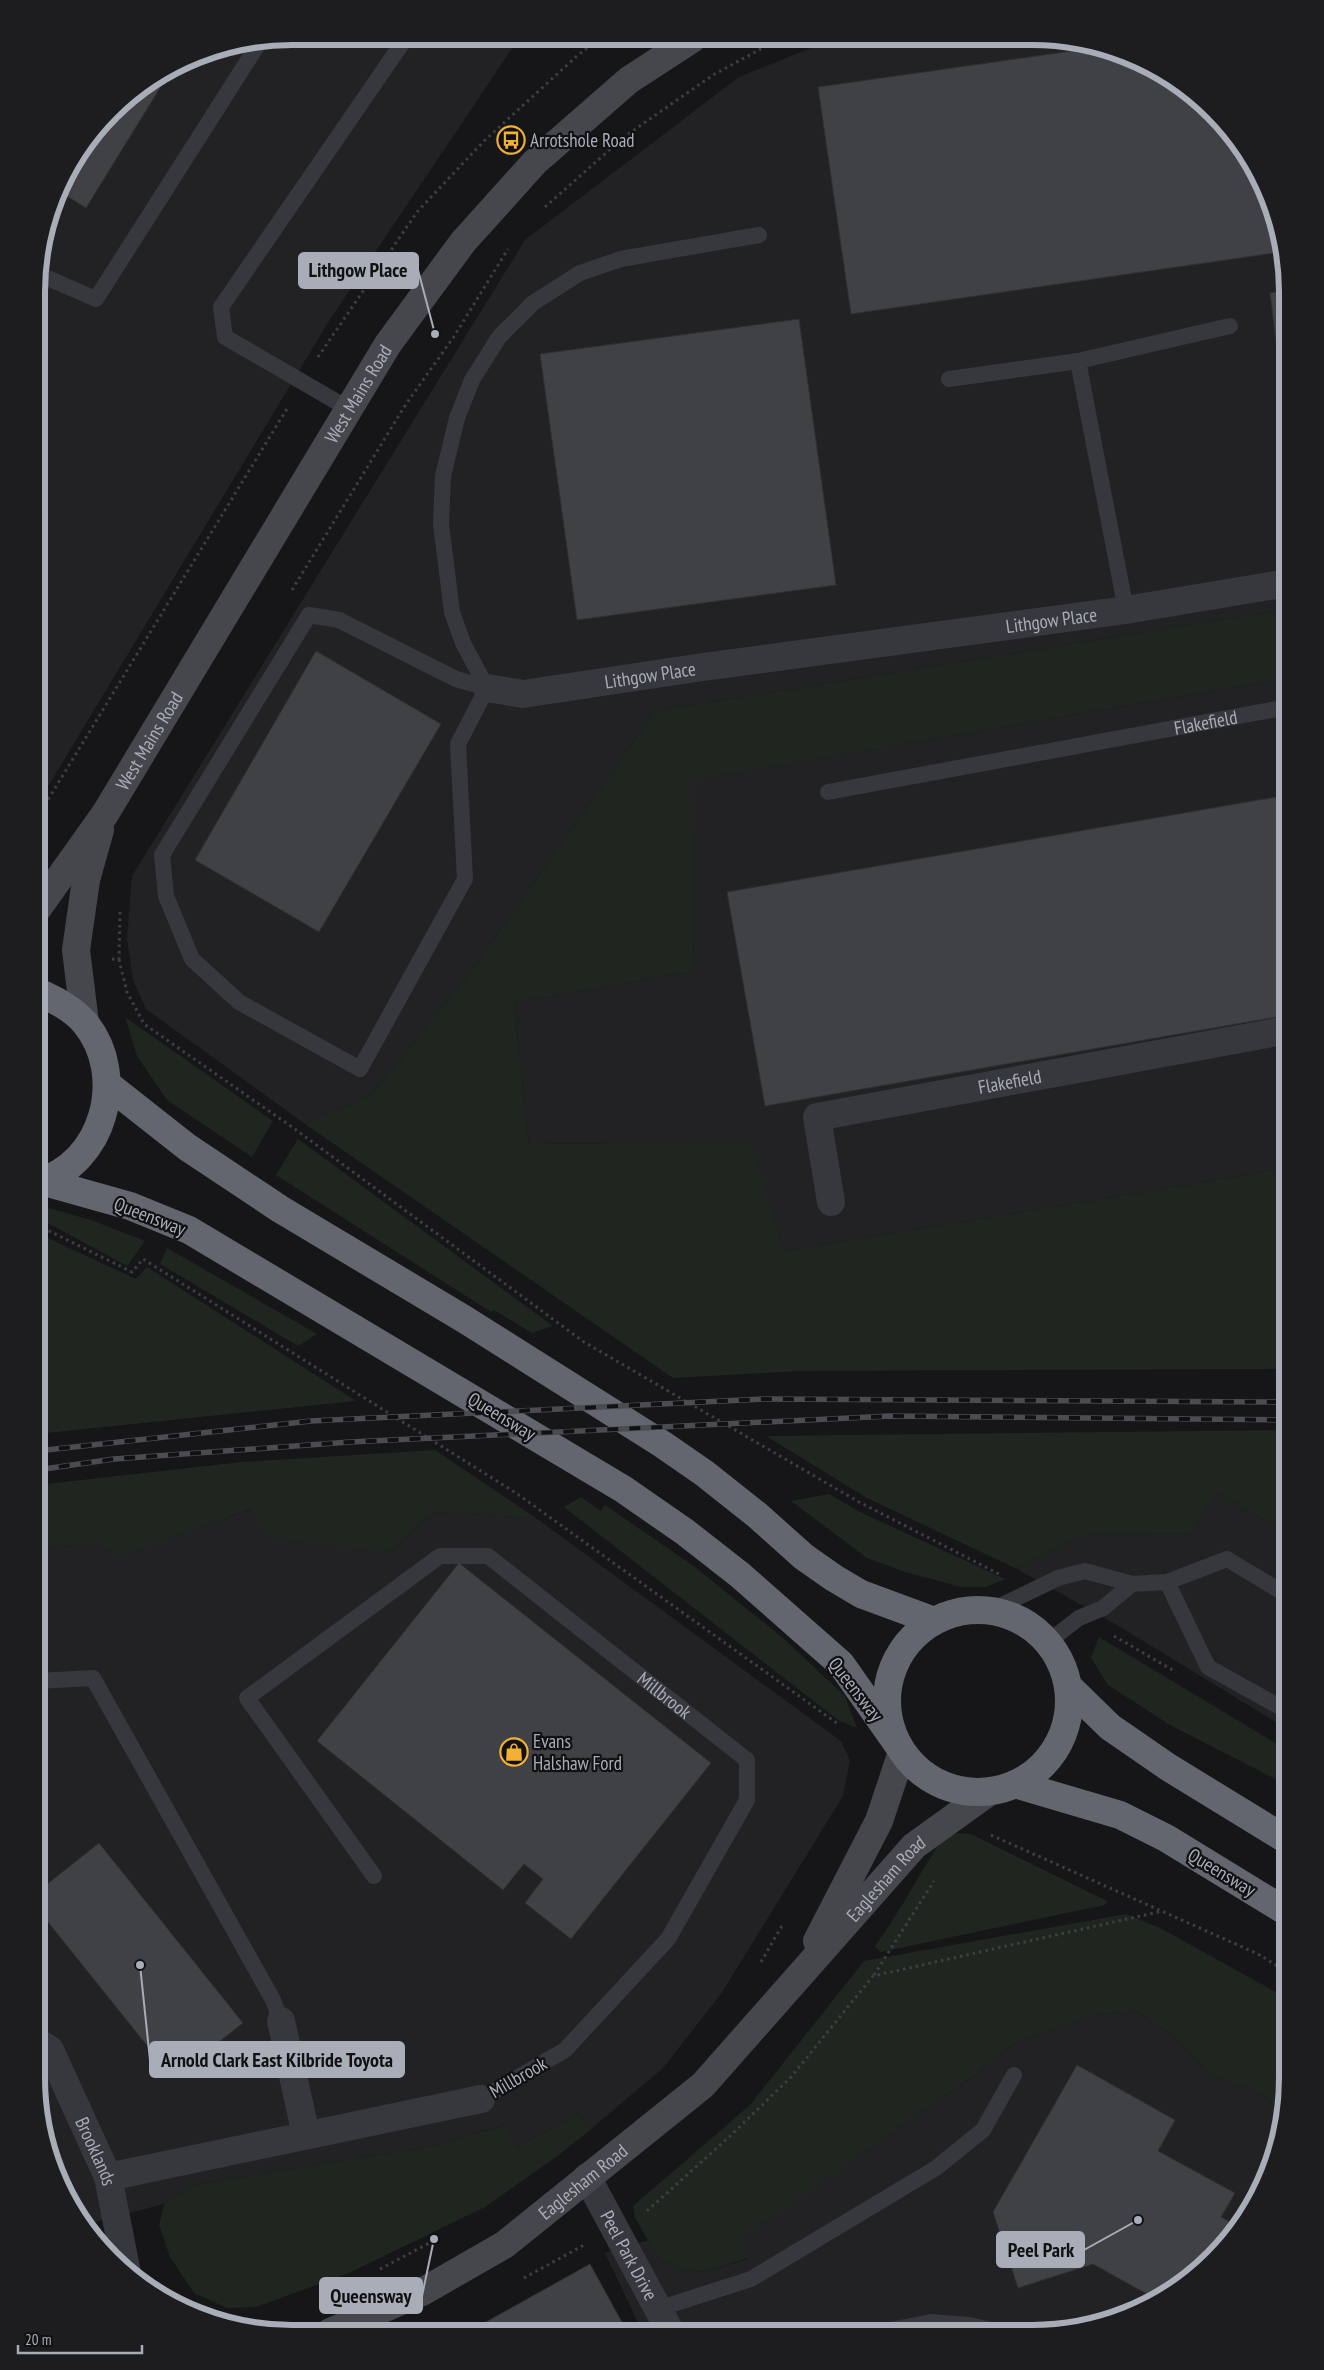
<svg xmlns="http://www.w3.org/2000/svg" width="1324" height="2370" font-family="'PT Sans Narrow',sans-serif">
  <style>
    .built { fill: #222225 }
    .green { fill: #1e261f }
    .building { fill: #404145; stroke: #303034 }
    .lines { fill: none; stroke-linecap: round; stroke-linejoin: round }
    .path { stroke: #3d3f44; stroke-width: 3; stroke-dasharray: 2.5 4; stroke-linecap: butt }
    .lane { stroke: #37383d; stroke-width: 16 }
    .street { stroke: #37383d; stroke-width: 28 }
    .secondary { stroke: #45474d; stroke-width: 28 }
    .highway { stroke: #63666e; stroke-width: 28 }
    .rail-casing { stroke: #4a4c52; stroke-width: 5.5 }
    .rail { stroke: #111113; stroke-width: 4; stroke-dasharray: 11; stroke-linecap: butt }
    .labels { text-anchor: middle; stroke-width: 4.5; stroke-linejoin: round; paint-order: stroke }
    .poi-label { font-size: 19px; fill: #a8adb8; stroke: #111113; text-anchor: start }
    .street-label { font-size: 19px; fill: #a8adb8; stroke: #111113 }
    .rim { fill: none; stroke: #a8adb8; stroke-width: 6 }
    .leader { fill: none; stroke: #a8adb8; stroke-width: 2 }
    .callout-dot { fill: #a8adb8; stroke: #111113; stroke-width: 2 }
    .callout { fill: #a8adb8; stroke: #a8adb8; stroke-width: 2 }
    .callout-label { font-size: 20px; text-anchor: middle; font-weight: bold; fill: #111 }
  </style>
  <rect width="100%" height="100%" fill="#161618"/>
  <!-- built -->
  <g class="built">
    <polygon points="292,36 519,38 329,321 38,803 38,259 63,179 123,100 194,56"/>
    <polygon points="831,40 1082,41 1145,62 1200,99 1245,150 1274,209 1288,292 1288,609 655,711 473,969 372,1094 305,1124 146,1009 133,980 127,938 132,876 525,240 739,77"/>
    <polygon points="1288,678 1287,1168 784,1251 750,1142 529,1144 514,1003 694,971 689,781"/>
    <polygon points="1217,1493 1287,1532 1287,1729 1117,1625 1017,1569 1084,1535 1190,1533"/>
    <polygon points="252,1509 390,1552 433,1512 536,1518 841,1741 850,1760 843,1796 721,1994 663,2068 590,2130 578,2113 518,2147 504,2125 433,2146 193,2185 164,2204 84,2225 50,2161 36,2078 37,1548 97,1545 120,1555"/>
    <polygon points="1137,2011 1176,2038 1211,2076 1260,2093 1283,2114 1268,2176 1235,2234 1174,2291 1115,2320 1032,2334 643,2333 605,2253 648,2240 658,2258 680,2270 704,2272 748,2259 737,2240 976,2074 1014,2043 1097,2014"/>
  </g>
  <!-- green -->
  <g class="green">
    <polygon points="1288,609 1288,678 690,781 694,971 514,1003 529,1144 751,1142 784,1251 1287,1168 1287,1369 800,1371 673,1378 305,1124 372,1094 473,969 655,711"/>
    <polygon points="125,1017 273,1121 252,1157 167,1100 137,1056"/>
    <polygon points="298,1139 553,1326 532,1333 494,1310 491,1312 276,1175"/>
    <polygon points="49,1208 91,1220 145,1241 127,1266 37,1217 37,1209"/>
    <polygon points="37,1233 136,1279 147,1267 356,1401 37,1434"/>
    <polygon points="167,1248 317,1334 298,1346 160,1264"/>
    <polygon points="1287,1430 1287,1532 1217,1493 1190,1533 1084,1535 1017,1569 867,1498 766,1436"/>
    <polygon points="435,1450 536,1518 433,1512 390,1552 273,1538 251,1509 120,1556 97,1545 37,1548 37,1485 242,1462"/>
    <polygon points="829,1494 860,1512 1005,1579 986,1587 961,1587 905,1572 867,1558 791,1501"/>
    <polygon points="581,1497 601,1511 605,1505 695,1567 783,1638 845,1696 857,1728 838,1720 564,1507"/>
    <polygon points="1099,1637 1287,1750 1287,1785 1170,1725 1108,1685 1091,1658"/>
    <path d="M959,1833L971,1834L1107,1901L1105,1905L880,1952L875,1946C901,1911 920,1872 944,1836Z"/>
    <polygon points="1126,1914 1160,1928 1287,1998 1287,2095 1283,2114 1260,2093 1211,2076 1176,2038 1137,2011 1097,2014 1014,2043 976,2074 738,2240 748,2258 704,2272 680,2270 658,2258 635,2218 633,2206 750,2105 864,1961"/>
    <polygon points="578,2113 590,2130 559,2155 485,2207 349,2273 256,2307 227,2308 194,2293 170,2257 159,2225 164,2204 193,2185 433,2146 505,2125 518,2147"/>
  </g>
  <!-- building -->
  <g class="building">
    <polygon points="1100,47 1145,62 1200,99 1245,150 1274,209 1281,252 851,314 818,87"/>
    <polygon points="171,70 86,208 59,191 63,179 123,100"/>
    <polygon points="1288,290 1288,438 1270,293"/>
    <polygon points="799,319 836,585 577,620 540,354"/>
    <polygon points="316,651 441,724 319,932 195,860"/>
    <polygon points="1288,795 1288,1015 765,1106 727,892"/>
    <polygon points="459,1563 711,1763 571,1939 525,1903 543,1879 524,1864 503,1890 317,1741"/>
    <polygon points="99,1843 243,2023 173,2078 36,1907 36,1893"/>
    <polygon points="1077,2065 1175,2120 1158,2151 1235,2193 1221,2217 1239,2227 1235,2234 1174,2291 1156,2299 1093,2264 1018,2288 993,2212"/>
    <polygon points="590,2264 623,2324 608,2333 468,2332"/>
  </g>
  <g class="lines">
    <!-- path -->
    <g class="path">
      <polyline points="545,207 624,137 713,75 779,39"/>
      <polyline points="318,357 417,212 484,141 578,55 600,38"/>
      <polyline points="292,590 406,404 453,338 508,249"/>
      <polyline points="38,816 288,407"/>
      <polyline points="112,959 119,960 127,992 144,1024 292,1127 584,1342 859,1502 999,1574"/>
      <polyline points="119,960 120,911"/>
      <polyline points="37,1225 132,1272 143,1259 516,1493 838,1724"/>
      <polyline points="1114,1636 1176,1672"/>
      <polyline points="991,1835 1258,1954 1287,1972"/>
      <polyline points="761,1962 783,1924"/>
      <polyline points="874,1975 934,1881"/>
      <polyline points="647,2211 728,2138 791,2077 873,1976 1163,1911"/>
      <polyline points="380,2269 439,2238"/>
      <polyline points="524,2278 584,2245"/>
    </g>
    <!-- lane -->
    <g class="lane">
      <polyline points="38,274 96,299 259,43"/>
      <polyline points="1078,361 1126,610"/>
      <polyline points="949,379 1078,361 1230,326"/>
      <polyline points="349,409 225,337 221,307 403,42"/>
      <polygon points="309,615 339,620 456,679 487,688 458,744 465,879 360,1069 239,1002 192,959 166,896 162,855"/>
      <polyline points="487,688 463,643 452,612 441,524 443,476 457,418 472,380 499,337 533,303 580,273 621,259 759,235"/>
      <path id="s1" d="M828,792L1288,707"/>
      <polyline points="1167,1582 1208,1667 1287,1711"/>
      <polyline points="990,1611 1058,1578 1085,1571 1132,1584 1167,1582 1227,1559 1287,1595"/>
      <polyline points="1056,1653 1053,1638 1079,1618 1103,1608 1132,1584"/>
      <polyline points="37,1681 93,1678 273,2000 281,2021"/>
      <path id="s2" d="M374,1876L247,1698L440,1556H488L747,1760V1800L668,1939L565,2050L481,2099"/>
      <polyline points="658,2309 751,2279 936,2168 983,2130 1014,2075"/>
      <polyline points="875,2333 931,2322 969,2325 1007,2334"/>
      <polyline points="1031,2334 1033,2334"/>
    </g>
    <!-- street -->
    <g class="street">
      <path id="s3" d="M487,688L523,694L696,668L1126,610L1288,583"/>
      <path id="s4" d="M831,1202L817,1117L1288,1030"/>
      <polyline points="281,2021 306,2135"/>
      <path id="s5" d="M36,2041L50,2050L108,2177L127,2273"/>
      <polyline points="108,2177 481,2099"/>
      <path id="s6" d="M587,2177L671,2333"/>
    </g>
    <!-- secondary -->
    <g class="secondary">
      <path id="s7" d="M38,908L105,814L388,344L463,242L535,162L629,80L692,39"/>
      <polyline points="85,1023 76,950 86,880 100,830"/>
      <polyline points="817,1941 879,1821 902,1752"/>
      <path id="s8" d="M330,2332L422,2292L504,2245L703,2085L914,1846L989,1792"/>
    </g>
    <!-- highway -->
    <g class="highway">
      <polyline points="107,1084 187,1147 280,1209 464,1319 662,1444 704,1473 757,1515 804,1557 834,1578 861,1594 934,1621"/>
      <polyline points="41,1181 130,1206 189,1230 623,1489 685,1532 740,1575 841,1664 898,1745"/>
      <path d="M37,1182C104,1165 128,1075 85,1023C72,1008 55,1000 38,992"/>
      <circle cx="978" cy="1701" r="91"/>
      <polyline points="1068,1686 1110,1727 1168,1767 1287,1840"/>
      <polyline points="1015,1784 1120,1815 1166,1838 1287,1912"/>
    </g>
    <!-- rail casing -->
    <g class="rail-casing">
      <g id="rail">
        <polyline points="37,1451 311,1421 764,1399 1287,1402"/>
        <polyline points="37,1470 114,1459 350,1442 890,1416 1287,1420"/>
      </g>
    </g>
    <!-- rail -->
    <use href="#rail" class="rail"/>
  </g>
  <!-- icons -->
  <defs>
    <g id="bus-ring" transform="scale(1.4375)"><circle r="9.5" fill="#111113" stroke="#f2b134" stroke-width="1.5"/><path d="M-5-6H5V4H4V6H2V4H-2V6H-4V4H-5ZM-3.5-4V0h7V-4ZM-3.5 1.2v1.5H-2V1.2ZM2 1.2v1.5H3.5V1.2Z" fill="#f2b134"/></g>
    <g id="shop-ring" transform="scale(1.4375)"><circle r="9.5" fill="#111113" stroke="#f2b134" stroke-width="1.5"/><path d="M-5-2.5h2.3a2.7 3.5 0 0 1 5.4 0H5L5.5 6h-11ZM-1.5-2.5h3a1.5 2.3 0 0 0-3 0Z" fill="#f2b134"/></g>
  </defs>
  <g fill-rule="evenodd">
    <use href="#bus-ring" x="511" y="140"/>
    <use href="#shop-ring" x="514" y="1752"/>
  </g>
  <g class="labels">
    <!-- poi labels -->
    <g class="poi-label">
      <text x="530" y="147">Arrotshole Road</text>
      <text x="533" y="1748">Evans<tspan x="533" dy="22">Halshaw Ford</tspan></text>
    </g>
    <!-- street labels -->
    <g class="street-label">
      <text dy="7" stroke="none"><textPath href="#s7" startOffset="606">West Mains Road</textPath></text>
      <text dy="7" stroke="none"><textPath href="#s3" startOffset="570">Lithgow Place</textPath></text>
      <text dy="7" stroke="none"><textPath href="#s3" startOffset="165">Lithgow Place</textPath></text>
      <text dy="7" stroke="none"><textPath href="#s1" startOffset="384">Flakefield</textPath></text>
      <text dy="7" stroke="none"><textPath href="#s7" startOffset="201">West Mains Road</textPath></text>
      <text dy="7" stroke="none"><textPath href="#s4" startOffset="282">Flakefield</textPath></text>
      <text transform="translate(150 1216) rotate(21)" y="7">Queensway</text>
      <text transform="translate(502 1416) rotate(31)" y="7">Queensway</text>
      <text transform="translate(856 1689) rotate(52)" y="7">Queensway</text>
      <text dy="7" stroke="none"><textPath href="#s2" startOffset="731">Millbrook</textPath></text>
      <text transform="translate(1222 1872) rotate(31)" y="7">Queensway</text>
      <text dy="7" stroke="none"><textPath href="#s8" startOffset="726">Eaglesham Road</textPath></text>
      <text transform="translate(518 2077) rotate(-30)" y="7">Millbrook</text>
      <text dy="7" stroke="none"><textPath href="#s5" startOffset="128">Brooklands</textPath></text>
      <text dy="7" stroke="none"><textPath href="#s8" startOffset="296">Eaglesham Road</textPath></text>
      <text dy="7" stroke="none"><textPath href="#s6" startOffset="89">Peel Park Drive</textPath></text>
    </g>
  </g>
  <!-- crop -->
  <path d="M0 0H1324V2370H0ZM292 45H1032A247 247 0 0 1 1279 292V2078A247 247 0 0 1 1032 2325H292A247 247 0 0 1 45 2078V292A247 247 0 0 1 292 45Z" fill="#1d1d20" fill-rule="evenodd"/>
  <path class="rim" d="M292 45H1032A247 247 0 0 1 1279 292V2078A247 247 0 0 1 1032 2325H292A247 247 0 0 1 45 2078V292A247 247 0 0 1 292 45Z"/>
  <!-- callouts -->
  <path class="leader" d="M435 334L418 270M140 1965L150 2060M1138 2220L1084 2250M434 2239L422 2296"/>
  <g class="callout-dot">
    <circle cx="435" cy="334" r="5"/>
    <circle cx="140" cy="1965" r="5"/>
    <circle cx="1138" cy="2220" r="5"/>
    <circle cx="434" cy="2239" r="5"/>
  </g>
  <g class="callout">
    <rect x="299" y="253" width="119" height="35" rx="5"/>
    <rect x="150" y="2042" width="254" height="35" rx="5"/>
    <rect x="997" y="2232" width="87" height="35" rx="5"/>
    <rect x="320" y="2278" width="102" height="35" rx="5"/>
  </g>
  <g class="callout-label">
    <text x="358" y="277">Lithgow Place</text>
    <text x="277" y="2067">Arnold Clark East Kilbride Toyota</text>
    <text x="1041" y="2257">Peel Park</text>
    <text x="371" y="2303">Queensway</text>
  </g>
  <!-- scale -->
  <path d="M18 2345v8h124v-8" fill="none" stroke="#a8adb8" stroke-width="2.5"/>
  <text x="25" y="2345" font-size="15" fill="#a8adb8" stroke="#111113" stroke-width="4" paint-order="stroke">20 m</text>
</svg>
